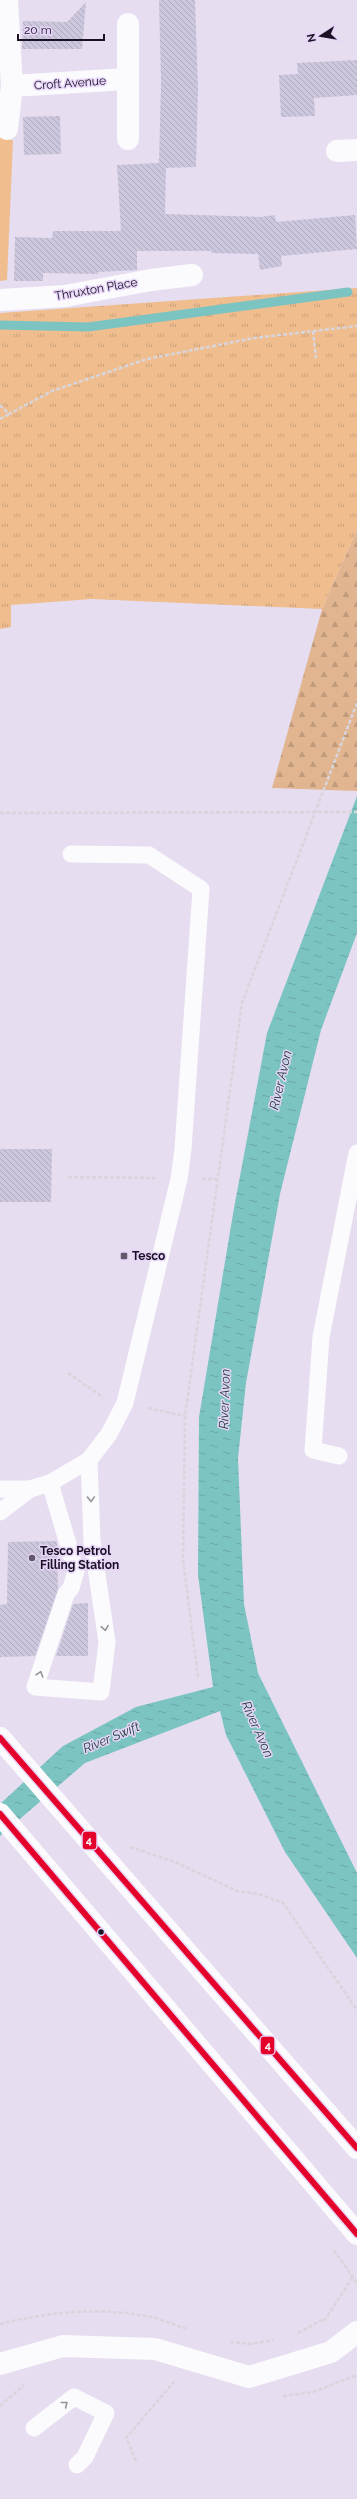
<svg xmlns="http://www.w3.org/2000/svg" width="357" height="2499" font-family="Raleway,sans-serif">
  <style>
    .green { fill: #efbd8e }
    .forest { fill: url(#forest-firs) }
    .park { fill: url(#park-tufts) }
    .water { fill: url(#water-ripples) }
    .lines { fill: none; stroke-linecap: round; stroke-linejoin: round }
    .stream { stroke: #7cc4c2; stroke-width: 9 }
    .building { fill: url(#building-back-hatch) }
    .path { stroke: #d8d5dc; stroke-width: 2.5; stroke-dasharray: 4 2; stroke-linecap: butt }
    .lane { stroke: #fbfafd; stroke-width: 17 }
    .street { stroke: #fbfafd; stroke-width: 22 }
    .highway { stroke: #fbfafd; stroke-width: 22 }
    .bus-1-casing { stroke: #e6d5f8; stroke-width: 9 }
    .bus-1 { stroke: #e4002b; stroke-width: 6 }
    .oneway { stroke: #96919b }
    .poi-dot { fill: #62586b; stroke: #e6d5f8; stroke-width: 1.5 }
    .bus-dot { fill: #1b1024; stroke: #e6d5f8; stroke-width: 1.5 }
    .labels { text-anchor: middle; stroke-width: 3; stroke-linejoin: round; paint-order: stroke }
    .street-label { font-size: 12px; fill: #1b1024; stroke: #e6d5f8 }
    .poi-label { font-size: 12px; font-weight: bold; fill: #1b1024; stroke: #e6d5f8; text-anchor: start }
    .water-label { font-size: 13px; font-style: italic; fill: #21413e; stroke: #e6d5f8 }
    .line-badge { stroke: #e6d5f8; stroke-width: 1.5 }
    .badge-label { font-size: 11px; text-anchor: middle; font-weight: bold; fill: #fff }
  </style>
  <defs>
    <pattern id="forest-firs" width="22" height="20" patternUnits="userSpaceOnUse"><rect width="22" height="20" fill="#e1b590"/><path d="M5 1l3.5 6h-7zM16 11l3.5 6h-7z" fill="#c09b7c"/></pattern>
    <pattern id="park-tufts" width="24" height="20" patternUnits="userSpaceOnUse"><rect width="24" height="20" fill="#efbd8e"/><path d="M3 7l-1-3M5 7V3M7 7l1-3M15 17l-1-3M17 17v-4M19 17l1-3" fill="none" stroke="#cca17a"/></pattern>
    <pattern id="water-ripples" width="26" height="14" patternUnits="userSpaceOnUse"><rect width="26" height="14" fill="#7cc4c2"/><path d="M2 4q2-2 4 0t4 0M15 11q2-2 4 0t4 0" fill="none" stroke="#6ba7a7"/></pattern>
    <pattern id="building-back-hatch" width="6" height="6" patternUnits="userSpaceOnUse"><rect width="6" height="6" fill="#cdc7dd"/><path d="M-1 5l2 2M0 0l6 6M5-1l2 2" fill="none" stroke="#afaabe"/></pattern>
  </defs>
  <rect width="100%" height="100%" fill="#e6ddf0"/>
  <!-- green -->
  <polygon class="green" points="0,134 13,141 7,280 0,281"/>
  <!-- forest -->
  <polygon class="forest" points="357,530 357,791 272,788 322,609"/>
  <!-- park -->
  <polygon class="park" points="357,288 357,530 322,609 92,599 11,605 11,627 0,629 0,313"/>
  <!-- water -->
  <polygon class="water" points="357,796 357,933 321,1030 280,1194 246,1383 238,1458 244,1604 258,1673 357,1873 357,1958 285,1852 226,1735 220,1711 85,1763 0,1836 0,1804 63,1746 136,1707 213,1687 198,1575 199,1417 234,1208 267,1033"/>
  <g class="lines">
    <!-- stream -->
    <polyline class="stream" points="0,325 88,327 348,292"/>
  </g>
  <!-- building -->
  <g class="building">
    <polygon points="159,0 195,0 198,89 196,167 166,168 165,214 260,217 275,215 276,222 355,215 357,249 281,256 282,266 260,270 258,254 211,253 211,251 137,251 137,270 98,272 98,274 43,273 43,281 14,281 15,237 52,238 53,231 121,231 117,165 159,163 161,82"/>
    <polygon points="86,2 82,49 22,49 23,21 67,22"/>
    <polygon points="357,60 357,95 314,98 315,116 281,117 279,75 298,74 297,63"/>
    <polygon points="60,116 61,154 24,155 23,117"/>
    <polygon points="0,1149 52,1149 51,1202 0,1202"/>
    <polygon points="57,1541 58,1589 35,1656 0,1657 0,1605 7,1604 8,1542"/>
    <polygon points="88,1603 88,1656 56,1656 73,1604"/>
  </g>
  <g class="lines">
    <!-- path -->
    <g class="path">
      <polyline points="313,331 316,358"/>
      <polyline points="0,405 9,414 52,391 147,359 254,338 357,326"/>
      <polyline points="0,419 9,414"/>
      <polyline points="0,813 357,812"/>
      <polyline points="68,1177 155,1178"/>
      <polyline points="202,1179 216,1179"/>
      <polyline points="68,1373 103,1397"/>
      <polyline points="148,1408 185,1416"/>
      <polyline points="198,1677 183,1559 185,1416 242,1003 357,703"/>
      <polyline points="130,1847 175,1862 237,1891 259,1894 283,1903 357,2010"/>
      <polyline points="334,2250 357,2283"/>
      <polyline points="324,2321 353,2277"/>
      <path d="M0,2324C47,2312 98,2307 146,2316C160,2318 174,2325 187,2329"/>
      <polyline points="298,2333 324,2319"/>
      <polyline points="230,2342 251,2344 274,2340"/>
      <polyline points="283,2396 313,2392 357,2375"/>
      <polyline points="0,2406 24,2385"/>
      <polyline points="136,2461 126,2438 174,2382"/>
    </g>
    <!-- lane -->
    <g class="lane">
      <polyline points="339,1456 313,1450 321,1337 357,1153"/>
      <polyline points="50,1483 76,1571 71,1588 66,1594 35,1687 101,1692 107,1642 92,1541 89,1460"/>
      <polyline points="0,1489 30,1489 50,1483 89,1460 109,1434 125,1403 179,1179 183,1149 201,889 149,855 71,854"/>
      <polyline points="0,1512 30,1489"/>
      <polyline points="34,2428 74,2397 106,2413 85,2457 77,2465"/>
    </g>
    <!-- street -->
    <g class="street">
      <polyline points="12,86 127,79"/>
      <polyline points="7,129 12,86 7,0"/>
      <polyline points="128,139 128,24"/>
      <polyline points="337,151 357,150"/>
      <polyline points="0,300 65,296 151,280 192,275"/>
      <polyline points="0,2364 63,2346 155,2349 249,2377 331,2352 357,2332"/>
    </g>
    <!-- highway -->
    <g class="highway">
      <polyline points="0,1738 357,2148"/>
      <polyline points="0,1814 357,2234"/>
    </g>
    <!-- bus-1 casing -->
    <g class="bus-1-casing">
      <g id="bus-1">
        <polyline points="0,1738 357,2148"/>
        <polyline points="0,1814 357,2234"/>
      </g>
    </g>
    <!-- bus-1 -->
    <use href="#bus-1" class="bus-1"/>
  </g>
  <!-- one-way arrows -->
  <defs><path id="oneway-chevron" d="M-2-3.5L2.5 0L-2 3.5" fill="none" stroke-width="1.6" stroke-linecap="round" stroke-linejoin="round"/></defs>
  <g class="oneway">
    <use href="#oneway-chevron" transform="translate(91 1499) rotate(88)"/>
    <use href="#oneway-chevron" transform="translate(105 1628) rotate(81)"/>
    <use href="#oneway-chevron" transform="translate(40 1674) rotate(-72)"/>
    <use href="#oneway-chevron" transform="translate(65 2404) rotate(-38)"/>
  </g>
  <!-- markers -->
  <g class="poi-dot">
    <rect x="120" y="1252" width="8" height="8" rx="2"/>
    <circle cx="32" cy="1558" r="4"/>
  </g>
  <circle class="bus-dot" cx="101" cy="1932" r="3.5"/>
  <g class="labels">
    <!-- street labels -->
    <g class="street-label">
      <text transform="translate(70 83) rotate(-4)" y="4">Croft Avenue</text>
      <text transform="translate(96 289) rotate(-10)" y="4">Thruxton Place</text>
    </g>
    <!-- poi labels -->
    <g class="poi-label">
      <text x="132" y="1260">Tesco</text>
      <text x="40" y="1555">Tesco Petrol<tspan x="40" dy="14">Filling Station</tspan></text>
    </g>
    <!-- water labels -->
    <g class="water-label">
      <text transform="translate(280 1080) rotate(-77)" y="5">River Avon</text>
      <text transform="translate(224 1399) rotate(-88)" y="5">River Avon</text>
      <text transform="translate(258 1729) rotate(66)" y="5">River Avon</text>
      <text transform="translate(111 1737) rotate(-23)" y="5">River Swift</text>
    </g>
  </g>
  <g class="line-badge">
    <rect x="82" y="1831" width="15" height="19" rx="4" fill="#e4002b"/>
    <rect x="260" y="2036" width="15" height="19" rx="4" fill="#e4002b"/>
  </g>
  <g class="badge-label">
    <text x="89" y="1844">4</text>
    <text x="268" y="2049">4</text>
  </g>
  <!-- north arrow -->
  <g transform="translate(321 36) rotate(258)" stroke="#e6d5f8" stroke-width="3" paint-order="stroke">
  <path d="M0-3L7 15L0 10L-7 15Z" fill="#1b1024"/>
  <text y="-6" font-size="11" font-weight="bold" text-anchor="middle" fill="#1b1024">N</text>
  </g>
  <!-- scale -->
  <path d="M18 34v6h86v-6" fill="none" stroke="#1b1024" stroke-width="2"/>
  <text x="24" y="34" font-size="12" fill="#1b1024" stroke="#e6d5f8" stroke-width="3" paint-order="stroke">20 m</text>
</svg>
